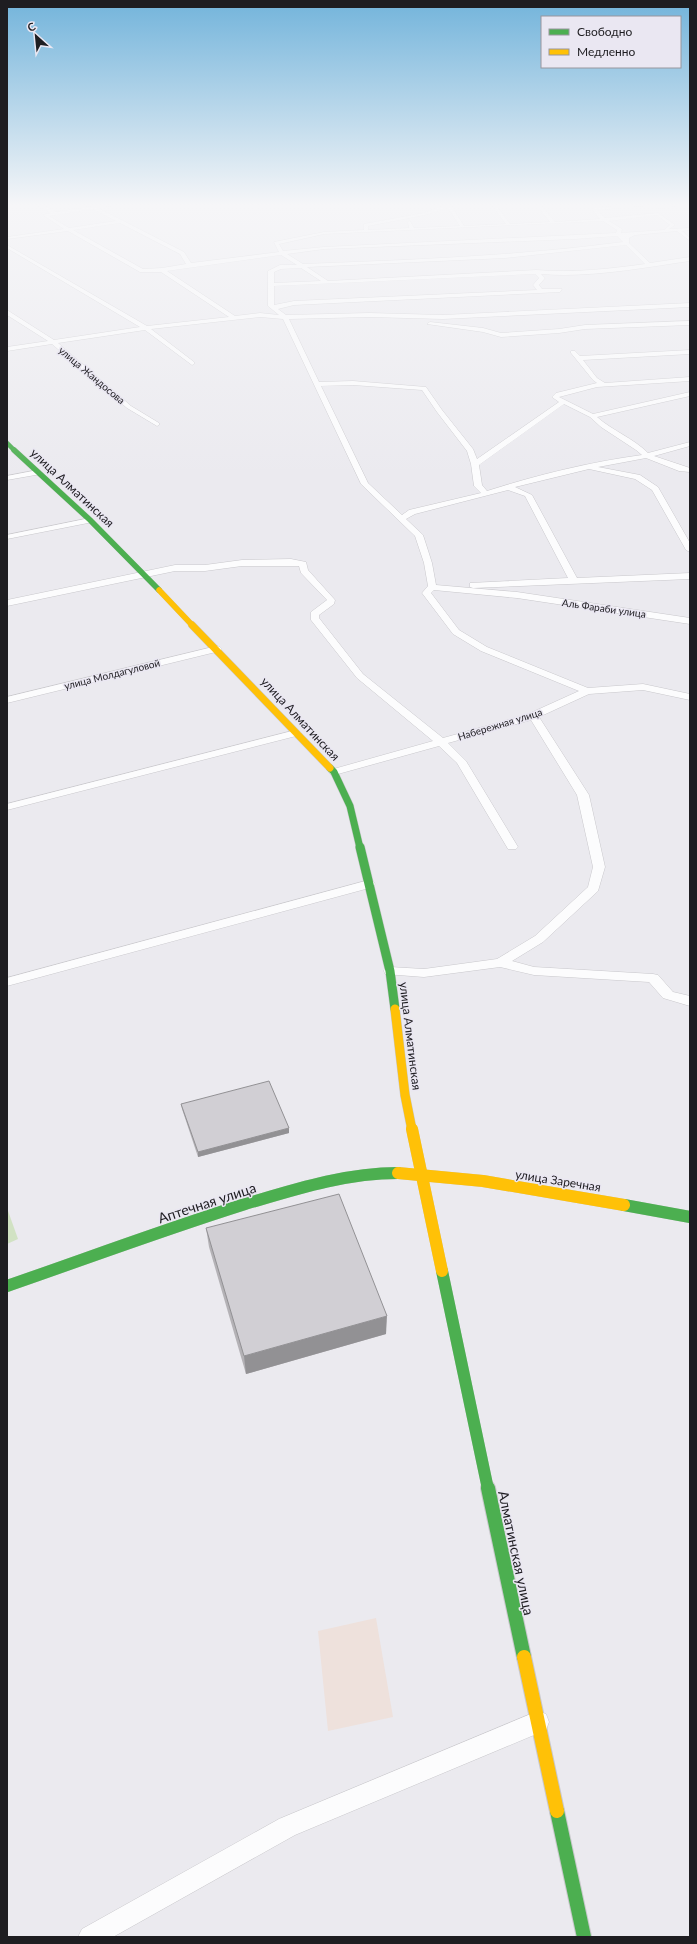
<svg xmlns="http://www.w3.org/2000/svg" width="697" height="1944" font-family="Lato,sans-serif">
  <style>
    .medical { fill: #eee1dc }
    .green { fill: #d1e2c3 }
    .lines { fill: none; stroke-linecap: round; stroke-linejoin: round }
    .street-casing { stroke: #c9c8cc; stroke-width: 1 }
    .fast-far5-casing { stroke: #c9c8cc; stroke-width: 5 }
    .fast-far4-casing { stroke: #c9c8cc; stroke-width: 6 }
    .fast-far3-casing { stroke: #c9c8cc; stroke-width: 8 }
    .fast-far2-casing { stroke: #c9c8cc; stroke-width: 10 }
    .fast-far1-casing { stroke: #c9c8cc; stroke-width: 12 }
    .fast-casing { stroke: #c9c8cc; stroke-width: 16 }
    .slow-far4-casing { stroke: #c9c8cc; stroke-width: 6 }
    .slow-far3-casing { stroke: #c9c8cc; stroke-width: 8 }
    .slow-far2-casing { stroke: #c9c8cc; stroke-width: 10 }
    .slow-far1-casing { stroke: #c9c8cc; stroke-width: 12 }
    .slow-casing { stroke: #c9c8cc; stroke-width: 16 }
    .street { fill: #fcfcfd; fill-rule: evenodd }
    .fast-far5 { stroke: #4caf50; stroke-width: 4.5 }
    .fast-far4 { stroke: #4caf50; stroke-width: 5.5 }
    .fast-far3 { stroke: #4caf50; stroke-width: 7 }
    .fast-far2 { stroke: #4caf50; stroke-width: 9 }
    .fast-far1 { stroke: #4caf50; stroke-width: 12 }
    .fast { stroke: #4caf50; stroke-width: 14 }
    .slow-far4 { stroke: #ffc107; stroke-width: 5.5 }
    .slow-far3 { stroke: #ffc107; stroke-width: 7 }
    .slow-far2 { stroke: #ffc107; stroke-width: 9 }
    .slow-far1 { stroke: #ffc107; stroke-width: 12 }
    .slow { stroke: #ffc107; stroke-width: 14 }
    .wall { fill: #b4b2b6 }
    .shaded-wall { fill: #929194 }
    .building { fill: #d1cfd4; stroke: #929194 }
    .labels { text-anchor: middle; stroke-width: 3; stroke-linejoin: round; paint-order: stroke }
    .far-street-label { font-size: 10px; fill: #1e1d21; stroke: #eae7f2 }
    .street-label { font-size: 12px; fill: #1e1d21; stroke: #eae7f2 }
    .near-street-label { font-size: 14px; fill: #1e1d21; stroke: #eae7f2 }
  </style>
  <rect width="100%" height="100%" fill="#ebeaef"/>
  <!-- medical -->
  <polygon class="medical" points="376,1618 393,1717 328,1731 318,1631"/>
  <!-- green -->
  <polygon class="green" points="7,1208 18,1239 7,1244"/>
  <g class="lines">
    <!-- street casing -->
    <g class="street-casing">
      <g id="street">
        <path d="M35,204H41L56,212L109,204H121L98,208L184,252L191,263L279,252L274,242L324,232L364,230V224L424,213L446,205V204H450L464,226L506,224L491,204H495L510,224L550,222L536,204H540L555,222L600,219L592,209L594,208C626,205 658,204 690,204L661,208L638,206L597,210L605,218L658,213L675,225L669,229L690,228V230L682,231L690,238V241L677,231L635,235L629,238V243L650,263L690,257V261C640,268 591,278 541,274L545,278L539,285L542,289H562L560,292L294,305L278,309L286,315L369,313L443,315L690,303V307L443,319L369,317L289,319L319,382L353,381L426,387L442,410L473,449L477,459L559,402L552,397L556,393L597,383L593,380L571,353V351H575L580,356L690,350V354L583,360L597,378L605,383L690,377V381L597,387L559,397L593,414L690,392V396L597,417C613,431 633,438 648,453L690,442V446L654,456L690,468V472L679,471L646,458L598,467L640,475L658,487L690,543V552L686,550L652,490L635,479L589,469L515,487L532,495L577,578L690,573V579L473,588L470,587V583L568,578L525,496L508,490L415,514L406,519L423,535L432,563L436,585L517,592L690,618V624L517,598L434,590L431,593L459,630L487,647L588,688L643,684L690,694V700L643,690L589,694L539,717L589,795L605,867L598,891L543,942L512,961L534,967L653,974L658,975L673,992L690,996V1006L663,998L649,982L534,975L500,967L424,977L385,974L384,971L385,968L390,967L424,969L497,959L535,936L588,887L593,867L577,795L531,720L448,743L466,761L518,847L516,849H508L457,763L439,746L338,774H330L329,772L330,770L433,741L357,678L311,620V612L327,600L301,573L299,566H242L205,571H175L7,606V600L175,565H205L242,560L291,559L306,562L308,570L335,600L334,604L319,615V618L363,674L443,738L526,715L579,691L481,651L453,634L422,593L428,586L424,563L415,536L361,484L283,319L260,317L151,329L194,362V364L192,365L145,330L58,343L131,406L159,423V425L157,426L127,408L52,344L7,351V347L48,341L7,315V310L54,340L140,327L7,248V245L147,326L229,317L161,272H140L68,231L7,239V237L64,229L43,215L51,213ZM448,208L460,226L414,228L410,221L408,222L409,228L368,230V226L425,215ZM93,209L116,221L69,228L49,216ZM657,215L670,225L664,230L621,233L622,229L609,221ZM603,221L617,230L616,233L324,247L283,251L279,244L324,234ZM120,223L180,254L186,264L162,268L143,269L73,230ZM617,236L623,242C517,256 410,260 303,264L287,254L324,249L575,239ZM626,245L645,264C608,269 573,273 536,270L328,281L307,267L505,258ZM281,255L297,265H280L268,271V306L279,315L260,313L235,316L167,271ZM301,268L321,281L274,283V272L281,269ZM535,274L539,278L533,285L537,290L294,301L274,305V286ZM353,385L422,390L437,412L467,451L471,464L474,486L481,493L409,510L402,515L368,483L321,386ZM564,404L590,417L601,427L636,450L642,455C590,462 537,475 487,491L482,485L479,465Z"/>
        <polygon points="690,321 690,325 585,329 559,333 501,337 483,332 427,324 430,322 483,328 501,333 559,329 585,325"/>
        <polygon points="38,470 42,472 41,474 7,480 7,476"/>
        <polygon points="90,518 94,520 93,522 7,539 7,535"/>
        <polygon points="217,646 220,647 222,649 220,651 7,703 7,697"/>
        <polygon points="296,730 301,733 300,735 7,810 7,804"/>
        <polygon points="369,880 373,881 375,884 373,887 7,986 7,978"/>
        <polygon points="538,1711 546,1714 549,1722 546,1730 295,1835 113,1937 78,1937 82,1929 279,1819"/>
      </g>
    </g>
    <!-- fast-far5 casing -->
    <g class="fast-far5-casing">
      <polyline id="fast-far5" points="7,443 15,451"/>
    </g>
    <!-- fast-far4 casing -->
    <g class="fast-far4-casing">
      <polyline id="fast-far4" points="14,450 90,520 159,590"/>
    </g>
    <!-- fast-far3 casing -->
    <g class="fast-far3-casing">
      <polyline id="fast-far3" points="330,768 334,772 350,806 360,848"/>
    </g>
    <!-- fast-far2 casing -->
    <g class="fast-far2-casing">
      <polyline id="fast-far2" points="360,847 390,971 395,1009"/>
    </g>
    <!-- fast-far1 casing -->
    <g class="fast-far1-casing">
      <g id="fast-far1">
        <polyline points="624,1205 690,1217"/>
        <polyline points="442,1271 488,1489"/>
        <path d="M7,1286C85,1259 163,1230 242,1205C293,1190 344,1173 398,1173"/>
      </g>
    </g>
    <!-- fast casing -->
    <g class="fast-casing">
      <g id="fast">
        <polyline points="488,1488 524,1657"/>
        <polyline points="557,1811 584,1937"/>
      </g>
    </g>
    <!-- slow-far4 casing -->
    <g class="slow-far4-casing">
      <polyline id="slow-far4" points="159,590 193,626"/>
    </g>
    <!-- slow-far3 casing -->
    <g class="slow-far3-casing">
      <polyline id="slow-far3" points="192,625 330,768"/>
    </g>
    <!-- slow-far2 casing -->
    <g class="slow-far2-casing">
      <polyline id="slow-far2" points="395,1009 405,1095 412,1130"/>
    </g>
    <!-- slow-far1 casing -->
    <g class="slow-far1-casing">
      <g id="slow-far1">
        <polyline points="412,1129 442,1271"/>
        <polyline points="398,1173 483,1181 624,1205"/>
      </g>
    </g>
    <!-- slow casing -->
    <g class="slow-casing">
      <polyline id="slow" points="524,1657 557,1811"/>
    </g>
    <!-- street -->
    <use href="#street" class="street"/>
    <!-- fast-far5 -->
    <use href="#fast-far5" class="fast-far5"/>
    <!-- fast-far4 -->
    <use href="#fast-far4" class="fast-far4"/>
    <!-- fast-far3 -->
    <use href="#fast-far3" class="fast-far3"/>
    <!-- fast-far2 -->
    <use href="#fast-far2" class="fast-far2"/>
    <!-- fast-far1 -->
    <use href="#fast-far1" class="fast-far1"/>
    <!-- fast -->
    <use href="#fast" class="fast"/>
    <!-- slow-far4 -->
    <use href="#slow-far4" class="slow-far4"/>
    <!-- slow-far3 -->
    <use href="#slow-far3" class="slow-far3"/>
    <!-- slow-far2 -->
    <use href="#slow-far2" class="slow-far2"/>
    <!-- slow-far1 -->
    <use href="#slow-far1" class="slow-far1"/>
    <!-- slow -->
    <use href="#slow" class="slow"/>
  </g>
  <!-- wall -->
  <g class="wall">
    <polygon points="181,1104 289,1133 198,1157 182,1109"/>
    <polygon points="206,1228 386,1334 246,1374 209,1247"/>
  </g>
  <!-- shaded-wall -->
  <g class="shaded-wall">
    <polygon points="289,1128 289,1133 198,1157 198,1152"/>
    <polygon points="387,1316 386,1334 246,1374 244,1356"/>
  </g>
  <!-- building -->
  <g class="building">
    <polygon points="269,1081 289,1128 198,1152 181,1104"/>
    <polygon points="339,1194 387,1316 244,1356 206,1228"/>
  </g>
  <!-- sky -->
  <linearGradient id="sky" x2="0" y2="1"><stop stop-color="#73b4db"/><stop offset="0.43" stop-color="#f6f6f8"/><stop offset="1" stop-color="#f6f6f8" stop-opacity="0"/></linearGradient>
  <rect width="697" height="476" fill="url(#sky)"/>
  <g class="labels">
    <!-- far-street labels -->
    <g class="far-street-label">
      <text transform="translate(92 375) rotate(40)" y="4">улица Жандосова</text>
      <text transform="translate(604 608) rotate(8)" y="4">Аль Фараби улица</text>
      <text transform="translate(112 674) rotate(-14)" y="4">улица Молдагуловой</text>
      <text transform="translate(500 724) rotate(-17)" y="4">Набережная улица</text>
    </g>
    <!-- street labels -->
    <g class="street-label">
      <text transform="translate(72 488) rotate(43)" y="4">улица Алматинская</text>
      <text transform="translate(300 719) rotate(47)" y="4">улица Алматинская</text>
      <text transform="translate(410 1036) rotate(83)" y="4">улица Алматинская</text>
      <text transform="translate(558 1181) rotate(9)" y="4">улица Заречная</text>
    </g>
    <!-- near-street labels -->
    <g class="near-street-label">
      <text transform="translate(207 1203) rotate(-18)" y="5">Аптечная улица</text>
      <text transform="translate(516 1553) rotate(78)" y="5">Алматинская улица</text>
    </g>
  </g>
  <!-- border -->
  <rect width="697" height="1944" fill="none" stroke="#1e1d21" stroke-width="16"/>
  <!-- legend -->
  <rect x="541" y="16" width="140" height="52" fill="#eae7f2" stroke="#98969e"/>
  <rect x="549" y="29" width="20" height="6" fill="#4caf50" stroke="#98969e"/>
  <text x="577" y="36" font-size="12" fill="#1e1d21">Свободно</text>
  <rect x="549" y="49" width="20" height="6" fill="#ffc107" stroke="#98969e"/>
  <text x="577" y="56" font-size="12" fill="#1e1d21">Медленно</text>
  <!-- north arrow -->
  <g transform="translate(36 36) rotate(333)" stroke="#eae7f2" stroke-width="3" paint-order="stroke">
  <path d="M0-3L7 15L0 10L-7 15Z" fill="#1e1d21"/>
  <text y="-6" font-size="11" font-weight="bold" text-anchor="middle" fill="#1e1d21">С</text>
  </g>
</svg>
